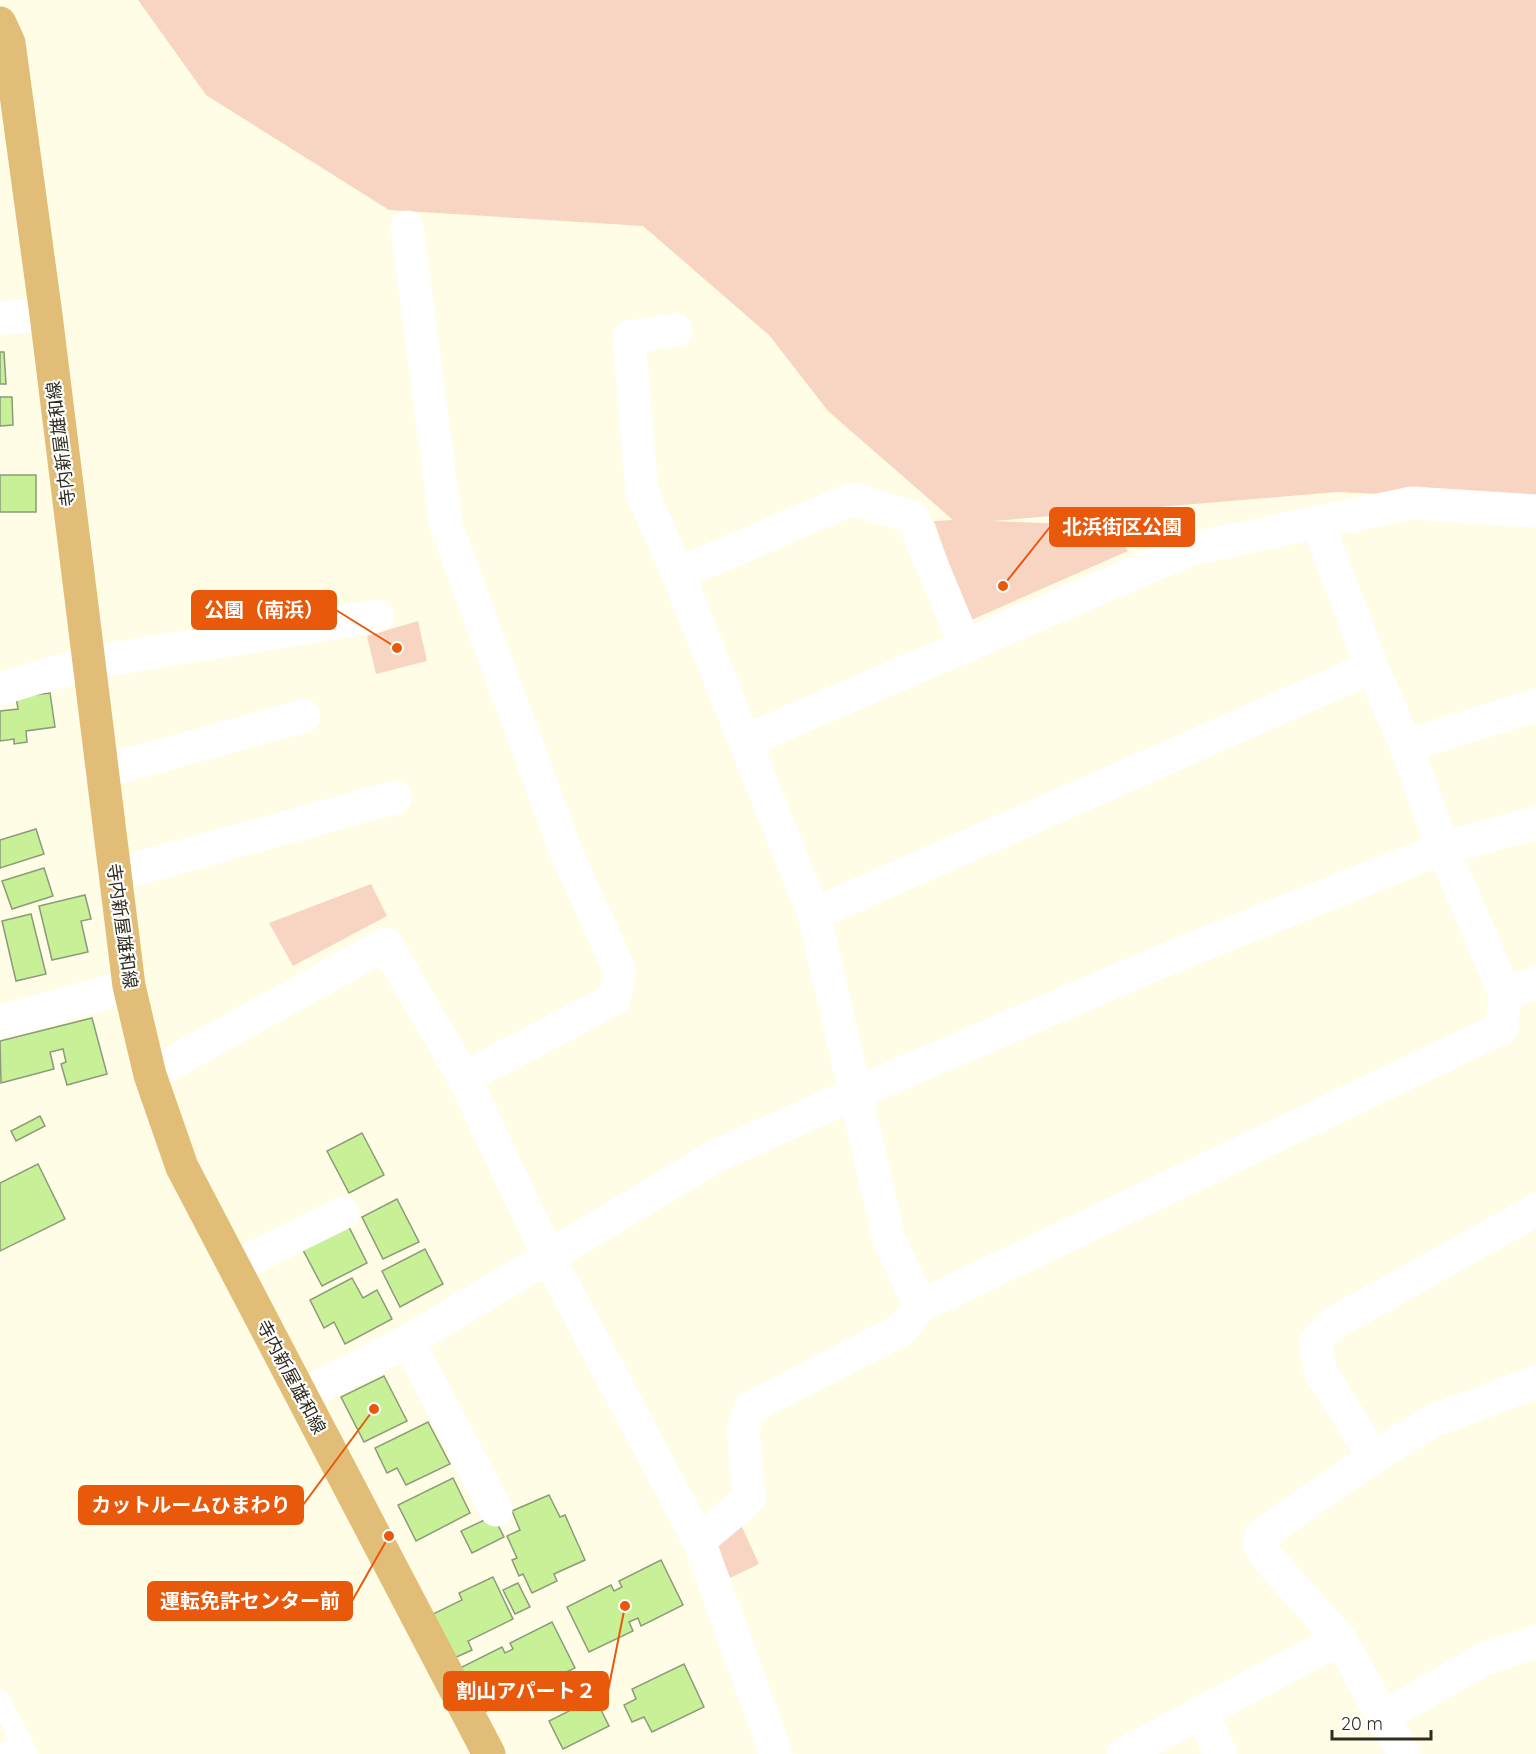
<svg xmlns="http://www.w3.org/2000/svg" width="1536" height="1754" font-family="Quicksand,'Noto Sans JP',sans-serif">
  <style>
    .green { fill: #f8d5c2 }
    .building { fill: #c7f097; stroke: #8b9b7b; stroke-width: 1.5 }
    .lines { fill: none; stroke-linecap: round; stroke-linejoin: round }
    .lane { stroke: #fff; stroke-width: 20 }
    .street { stroke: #fff; stroke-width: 33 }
    .primary { stroke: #e2bd77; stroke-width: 33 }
    .labels { text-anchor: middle; stroke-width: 4.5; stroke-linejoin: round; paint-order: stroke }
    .street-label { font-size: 18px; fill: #2f2d1f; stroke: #fff }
    .leader { fill: none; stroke: #e8590c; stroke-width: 2 }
    .callout-dot { fill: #e8590c; stroke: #fff; stroke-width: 2 }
    .callout { fill: #e8590c; stroke: #e8590c; stroke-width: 2 }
    .callout-label { font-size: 20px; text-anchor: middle; font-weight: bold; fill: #fff }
  </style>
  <rect width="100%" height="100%" fill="#fffde6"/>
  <!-- green -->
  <g class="green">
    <polygon points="138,0 1536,0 1536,502 1337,492 993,521 1113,526 1128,551 969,621 934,521 953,520 828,411 769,335 643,226 389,210 206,95"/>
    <polygon points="418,621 427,661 376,674 367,636"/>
    <polygon points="371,884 387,916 293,966 269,923"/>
    <polygon points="741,1525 759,1564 730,1578 711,1539"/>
  </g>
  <!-- building -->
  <g class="building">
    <polygon points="0,352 4,352 6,384 0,384"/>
    <polygon points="0,397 12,397 13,425 0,426"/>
    <rect x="0" y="475" width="36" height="37"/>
    <polygon points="50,693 55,727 26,731 27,742 14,744 14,739 0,741 0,711 18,709 16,697"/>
    <polygon points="36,829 44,854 0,868 0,840"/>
    <polygon points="44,868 53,896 12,909 2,881"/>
    <polygon points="85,895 91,919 81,921 88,952 52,960 39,906"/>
    <polygon points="31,914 46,974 16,981 2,921"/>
    <polygon points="92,1018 107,1074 67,1085 61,1064 66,1062 63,1049 50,1052 54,1069 1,1083 0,1041"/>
    <polygon points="40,1116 45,1126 16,1141 11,1131"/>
    <polygon points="362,1133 384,1175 349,1193 327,1151"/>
    <polygon points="38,1164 65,1219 0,1251 0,1183"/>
    <polygon points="397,1199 419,1242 383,1259 362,1217"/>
    <polygon points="349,1227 367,1263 322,1286 303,1250"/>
    <polygon points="425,1249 443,1284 400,1307 382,1271"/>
    <polygon points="352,1278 363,1298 377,1290 392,1319 345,1344 334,1322 324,1328 310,1300"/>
    <polygon points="384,1376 407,1421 364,1442 341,1397"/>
    <polygon points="428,1422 450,1464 406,1485 397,1468 387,1473 375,1448"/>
    <polygon points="453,1478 470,1513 416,1541 398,1505"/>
    <polygon points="549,1495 560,1517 565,1515 585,1560 554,1574 557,1581 532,1593 523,1574 519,1576 512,1560 517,1558 507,1536 520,1530 512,1511"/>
    <polygon points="493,1516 504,1537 472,1553 461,1531"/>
    <polygon points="661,1560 683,1605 641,1626 638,1618 629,1622 633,1631 589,1652 567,1607 611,1585 614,1591 622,1587 619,1581"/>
    <polygon points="493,1577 513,1619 468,1641 472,1650 452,1659 431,1615 462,1600 459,1593"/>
    <polygon points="518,1583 530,1607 515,1614 503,1590"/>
    <polygon points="552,1622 575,1668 533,1688 529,1681 520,1685 524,1693 480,1714 458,1669 502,1647 505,1653 513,1649 510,1643"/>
    <polygon points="684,1664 704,1707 652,1732 644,1717 632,1722 624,1705 636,1699 632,1689"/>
    <polygon points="595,1698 609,1726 563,1749 549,1721"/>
  </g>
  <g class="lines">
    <!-- lane -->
    <g class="lane">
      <polyline points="0,1700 28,1754"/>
      <polyline points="2,1754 23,1744"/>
    </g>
    <!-- street -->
    <g class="street">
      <polyline points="407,227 446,525 566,852 620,971 614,999 464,1078"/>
      <polyline points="0,318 46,315"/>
      <polyline points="676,330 629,337 642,492 678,574 814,914 889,1239 920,1306 1502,1028 1505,994"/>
      <polyline points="1318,524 1372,667 1406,746 1443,848 1505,994 1536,983"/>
      <polyline points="678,574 852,499 912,517 966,647"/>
      <polyline points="0,689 87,663 377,616"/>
      <polyline points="745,741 1190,549 1412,503 1536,511"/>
      <polyline points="1406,746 1536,705"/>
      <polyline points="101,772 304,716"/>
      <polyline points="114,875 396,797"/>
      <polyline points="814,914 1372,667"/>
      <polyline points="0,1022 129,986"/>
      <polyline points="150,1075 386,944 464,1078 549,1258 699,1541 776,1754"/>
      <polyline points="234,1267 343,1213"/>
      <polyline points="408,1341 496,1510"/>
      <polyline points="301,1396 408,1341 716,1156 856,1093 1174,956 1443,848 1536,823"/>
      <polyline points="1374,1457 1320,1371 1315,1342 1332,1324 1536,1210"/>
      <polyline points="699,1541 749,1499 743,1429 750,1408 901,1330 920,1306"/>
      <polyline points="1340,1639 1266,1556 1259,1544 1261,1535 1374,1457 1432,1421 1536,1382"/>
      <polyline points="1201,1711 1220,1754"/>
      <polyline points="1383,1717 1484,1659 1536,1642"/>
      <polyline points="1123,1754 1340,1639 1404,1754"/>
    </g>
    <!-- primary -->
    <polyline class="primary" points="0,23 9,43 46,315 129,986 150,1075 182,1167 489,1754"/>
  </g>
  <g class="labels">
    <!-- street labels -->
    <g class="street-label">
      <text transform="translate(61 444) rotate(-97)" y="6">寺内新屋雄和線</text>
      <text transform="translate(122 926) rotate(82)" y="6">寺内新屋雄和線</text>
      <text transform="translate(291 1377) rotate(62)" y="6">寺内新屋雄和線</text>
    </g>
  </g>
  <!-- callouts -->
  <path class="leader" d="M1003 586L1050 527M397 648L336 610M374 1409L303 1505M389 1536L352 1601M625 1606L608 1691"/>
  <g class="callout-dot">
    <circle cx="1003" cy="586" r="6"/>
    <circle cx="397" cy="648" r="6"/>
    <circle cx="374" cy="1409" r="6"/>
    <circle cx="389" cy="1536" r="6"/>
    <circle cx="625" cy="1606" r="6"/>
  </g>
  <g class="callout">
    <rect x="1050" y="508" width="144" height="38" rx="6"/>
    <rect x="192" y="591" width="144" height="38" rx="6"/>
    <rect x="79" y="1486" width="224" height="38" rx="6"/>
    <rect x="148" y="1582" width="204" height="38" rx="6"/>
    <rect x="444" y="1672" width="164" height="38" rx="6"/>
  </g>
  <g class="callout-label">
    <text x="1122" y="534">北浜街区公園</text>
    <text x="264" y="617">公園（南浜）</text>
    <text x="191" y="1512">カットルームひまわり</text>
    <text x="250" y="1608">運転免許センター前</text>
    <text x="526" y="1698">割山アパート２</text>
  </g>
  <!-- scale -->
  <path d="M1332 1730v9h99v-9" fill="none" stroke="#2f2d1f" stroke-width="3"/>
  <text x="1341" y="1730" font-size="18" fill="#2f2d1f" stroke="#ffffff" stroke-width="4.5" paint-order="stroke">20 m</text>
</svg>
